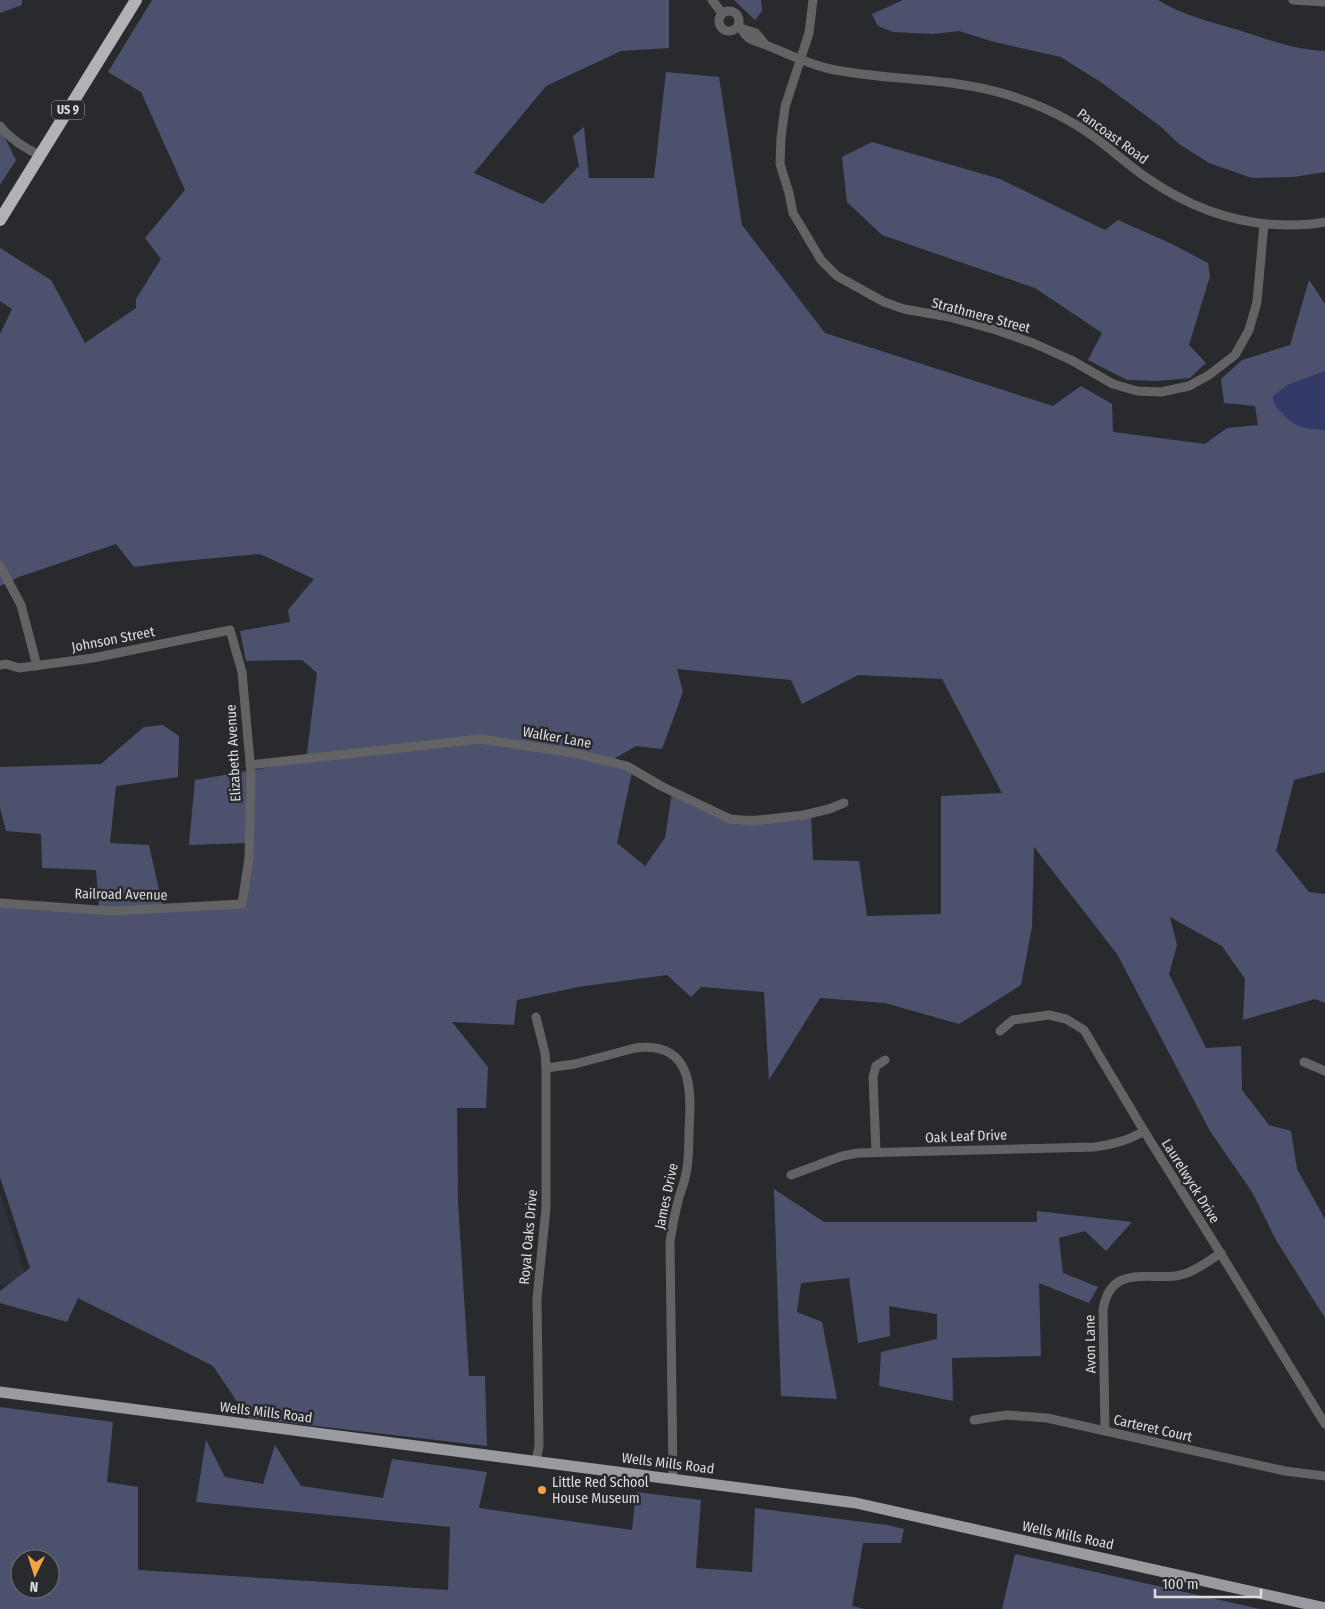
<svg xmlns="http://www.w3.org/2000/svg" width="1325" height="1609" font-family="'Fira Sans Condensed',sans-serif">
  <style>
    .built { fill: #2f313b }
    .green { fill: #4c526e; fill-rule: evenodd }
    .water { fill: #343a67 }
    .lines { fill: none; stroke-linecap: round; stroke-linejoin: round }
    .minor { stroke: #636365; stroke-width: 9 }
    .major { stroke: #9a9ba0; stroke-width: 11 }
    .highway { stroke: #b0b2b7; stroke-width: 12 }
    .poi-dot { fill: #f5a346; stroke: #292a2e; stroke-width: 2 }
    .labels { text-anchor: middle; stroke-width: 5; stroke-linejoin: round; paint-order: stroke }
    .shield { fill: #292a2e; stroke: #a8a8ab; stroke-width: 1 }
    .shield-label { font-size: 12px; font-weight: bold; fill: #dedee1 }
    .street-label { font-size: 14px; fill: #dedee1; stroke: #292a2e }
    .poi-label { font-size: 14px; fill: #dedee1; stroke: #292a2e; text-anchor: start }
  </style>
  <rect width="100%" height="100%" fill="#292a2e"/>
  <!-- built -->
  <polygon class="built" points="0,1192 27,1281 0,1285"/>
  <!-- green -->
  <g class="green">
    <polygon points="0,0 22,0 22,5 0,13"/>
    <path d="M152,0H669V48L621,51L546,86L474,173L543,204L579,166L573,136L584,127L589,178H654L666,72L719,77L742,225L825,333L1053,406L1081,386L1112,404L1113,432L1205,444L1227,428L1258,425L1255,406L1224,403L1221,379L1242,360L1290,345L1309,280L1325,304V772L1294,780L1276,851L1309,892L1325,894V1003L1315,999L1243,1020L1245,979L1222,946L1170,917L1177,945L1169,974L1206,1048L1241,1046L1242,1090L1269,1125L1291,1131L1297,1169L1325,1219V1318L1276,1240L1252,1192L1210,1131L1117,954L1034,847L1032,927L1021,985L959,1024L885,1003L820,998L769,1080L764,992L701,987L691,997L667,975L578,987L517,1000L514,1025L452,1022L488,1067L486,1108H457L458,1202L469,1376H485L487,1446L248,1418L213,1366L78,1298L67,1322L0,1303V1291L30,1268L0,1177V900L99,907L96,870L42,868L41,834L6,831L0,808V767L101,764L144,727L163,725L179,736L178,777L116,786L110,843L149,845L163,908L243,904L247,843L189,845L195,780L306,761L317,673L302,660L246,661L240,631L290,622L288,610L314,579L260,554L172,562L134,567L116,544L19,577L0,586V334L12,309L0,301V248L51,280L85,343L136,308V299L161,259L145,238L185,190L141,92L108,72ZM677,669L791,680L802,704L858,675L942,679L1002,793L941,796V914L867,916L859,861L813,860L811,815L729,816L672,793L665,838L645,866L617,843L632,772L614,759L636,746L662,749L683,692Z"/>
    <polygon points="734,0 761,0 762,11 755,20"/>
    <path d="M903,0H1158C1182,15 1211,22 1238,30C1267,39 1294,50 1325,51V172L1294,177L1252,178L1209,163L1179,144L1160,126L1102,83L1061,57L994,42L959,31L933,34L893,32L878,26L872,14Z"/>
    <polygon points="0,128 16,160 0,185"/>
    <polygon points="872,142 1000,179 1105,230 1118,220 1172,244 1208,263 1210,276 1189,345 1206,363 1190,378 1158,381 1127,380 1088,360 1102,333 1035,288 882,235 847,202 842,157"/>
    <polygon points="774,1189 824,1222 1037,1222 1037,1211 1132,1222 1106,1251 1085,1231 1059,1238 1063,1273 1098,1287 1089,1303 1039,1283 1041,1356 952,1358 953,1401 879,1386 881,1352 937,1339 937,1314 889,1306 890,1336 858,1343 849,1278 801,1283 797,1312 822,1322 837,1399 781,1396"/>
    <path d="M0,1407L113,1422L107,1482L138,1487V1570L448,1590L450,1527L196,1502L206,1440L225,1477L263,1484L275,1445L301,1486L383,1498L392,1459L487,1472L479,1508L632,1530L636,1492L701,1500L696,1568L752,1572L755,1508L887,1525L904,1529L901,1543H863L852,1606L865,1609H0ZM20,1559H50V1589H20Z"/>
    <polygon points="1015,1554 1260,1609 1002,1609"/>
  </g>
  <!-- water -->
  <path class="water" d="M1325,371V430C1305,429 1296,428 1282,413C1276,407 1273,404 1273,396L1287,385Z"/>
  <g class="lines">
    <!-- minor -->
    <g class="minor">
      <polyline points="712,0 722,13"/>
      <polyline points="813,0 809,33 785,107 781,138 780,164 789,193 793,213 821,260 837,276 884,302 904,309 949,317 996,330 1033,343 1071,360 1113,384 1137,391 1161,392 1189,386 1209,375 1235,355 1249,330 1257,302 1264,224"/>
      <polyline points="1293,0 1325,2"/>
      <circle cx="729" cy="21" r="10"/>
      <polyline points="740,28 756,33 765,44"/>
      <path d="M742,30C749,42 755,40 766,45C787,54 808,64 830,69C888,81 948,77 1005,94C1028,101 1051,110 1071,122C1099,137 1121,160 1147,178C1189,207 1236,225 1288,225C1301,225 1312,225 1325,222"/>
      <path d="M0,126C11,140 24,148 40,155"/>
      <polyline points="0,566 21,605 37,666"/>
      <polyline points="0,665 6,664 19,668 93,658 230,630 242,672 251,773 249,858 242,904 112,911 0,903"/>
      <polyline points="250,765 480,739 574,753 627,766 661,786 730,819 752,821 804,815 829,809 844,803"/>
      <polyline points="536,1017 545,1053 546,1068 546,1208 537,1299 539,1446 536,1461"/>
      <polyline points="1000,1031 1013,1020 1049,1015 1066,1019 1084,1030 1144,1131 1216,1246 1325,1424"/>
      <polyline points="1304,1062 1325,1071"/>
      <path d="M546,1068L575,1064L635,1048C692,1041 692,1088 689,1129C689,1142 689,1155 687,1168C686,1178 682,1188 679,1197C675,1212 672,1227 670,1242L673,1479"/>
      <polyline points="876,1152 873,1077 876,1066 885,1060"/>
      <path d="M791,1175L842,1156L858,1153L1095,1147C1113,1144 1128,1141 1144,1131"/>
      <polyline points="974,1420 1007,1415 1047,1418 1285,1471 1325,1476"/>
      <path d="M1105,1431L1103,1310C1110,1266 1144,1279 1175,1276C1192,1274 1207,1262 1221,1253"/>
    </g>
    <!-- major -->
    <polyline class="major" points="0,1392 856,1503 1325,1608"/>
    <!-- highway -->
    <polyline class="highway" points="0,220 136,0"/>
  </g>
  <!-- markers -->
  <circle class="poi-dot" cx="542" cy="1490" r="5"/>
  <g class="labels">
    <!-- shield labels -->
    <rect class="shield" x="52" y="100.5" width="32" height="19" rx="4"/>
    <g class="shield-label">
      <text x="68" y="114">US 9</text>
    </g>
    <!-- street labels -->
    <g class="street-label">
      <text transform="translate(1113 136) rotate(36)" y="5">Pancoast Road</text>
      <text transform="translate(981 315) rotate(15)" y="5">Strathmere Street</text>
      <text transform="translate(113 639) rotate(-11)" y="5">Johnson Street</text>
      <text transform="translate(557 737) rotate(10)" y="5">Walker Lane</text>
      <text transform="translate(233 753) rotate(-93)" y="5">Elizabeth Avenue</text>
      <text transform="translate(121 894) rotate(1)" y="5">Railroad Avenue</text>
      <text transform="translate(966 1136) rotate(-2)" y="5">Oak Leaf Drive</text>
      <text transform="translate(1191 1181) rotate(58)" y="5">Laurelwyck Drive</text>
      <text transform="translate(666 1196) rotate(-78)" y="5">James Drive</text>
      <text transform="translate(528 1237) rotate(-85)" y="5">Royal Oaks Drive</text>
      <text transform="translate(1090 1344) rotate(-91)" y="5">Avon Lane</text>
      <text transform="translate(266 1412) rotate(7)" y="5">Wells Mills Road</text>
      <text transform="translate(1153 1428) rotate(13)" y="5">Carteret Court</text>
      <text transform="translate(668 1463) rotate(7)" y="5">Wells Mills Road</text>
      <text transform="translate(1068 1535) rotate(12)" y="5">Wells Mills Road</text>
    </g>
    <!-- poi labels -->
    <g class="poi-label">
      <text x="552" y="1487">Little Red School<tspan x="552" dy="16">House Museum</tspan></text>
    </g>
  </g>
  <!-- north arrow -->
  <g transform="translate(35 1574) rotate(184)"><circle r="24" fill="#292a2e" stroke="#717276"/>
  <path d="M0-4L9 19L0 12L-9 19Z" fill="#f5a346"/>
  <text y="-8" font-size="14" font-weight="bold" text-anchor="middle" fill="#dedee1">N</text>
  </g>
  <!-- scale -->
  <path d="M1155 1589v8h106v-8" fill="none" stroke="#dedee1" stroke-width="2.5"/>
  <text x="1162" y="1589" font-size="15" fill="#dedee1" stroke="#292a2e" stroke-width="4" paint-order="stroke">100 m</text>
</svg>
